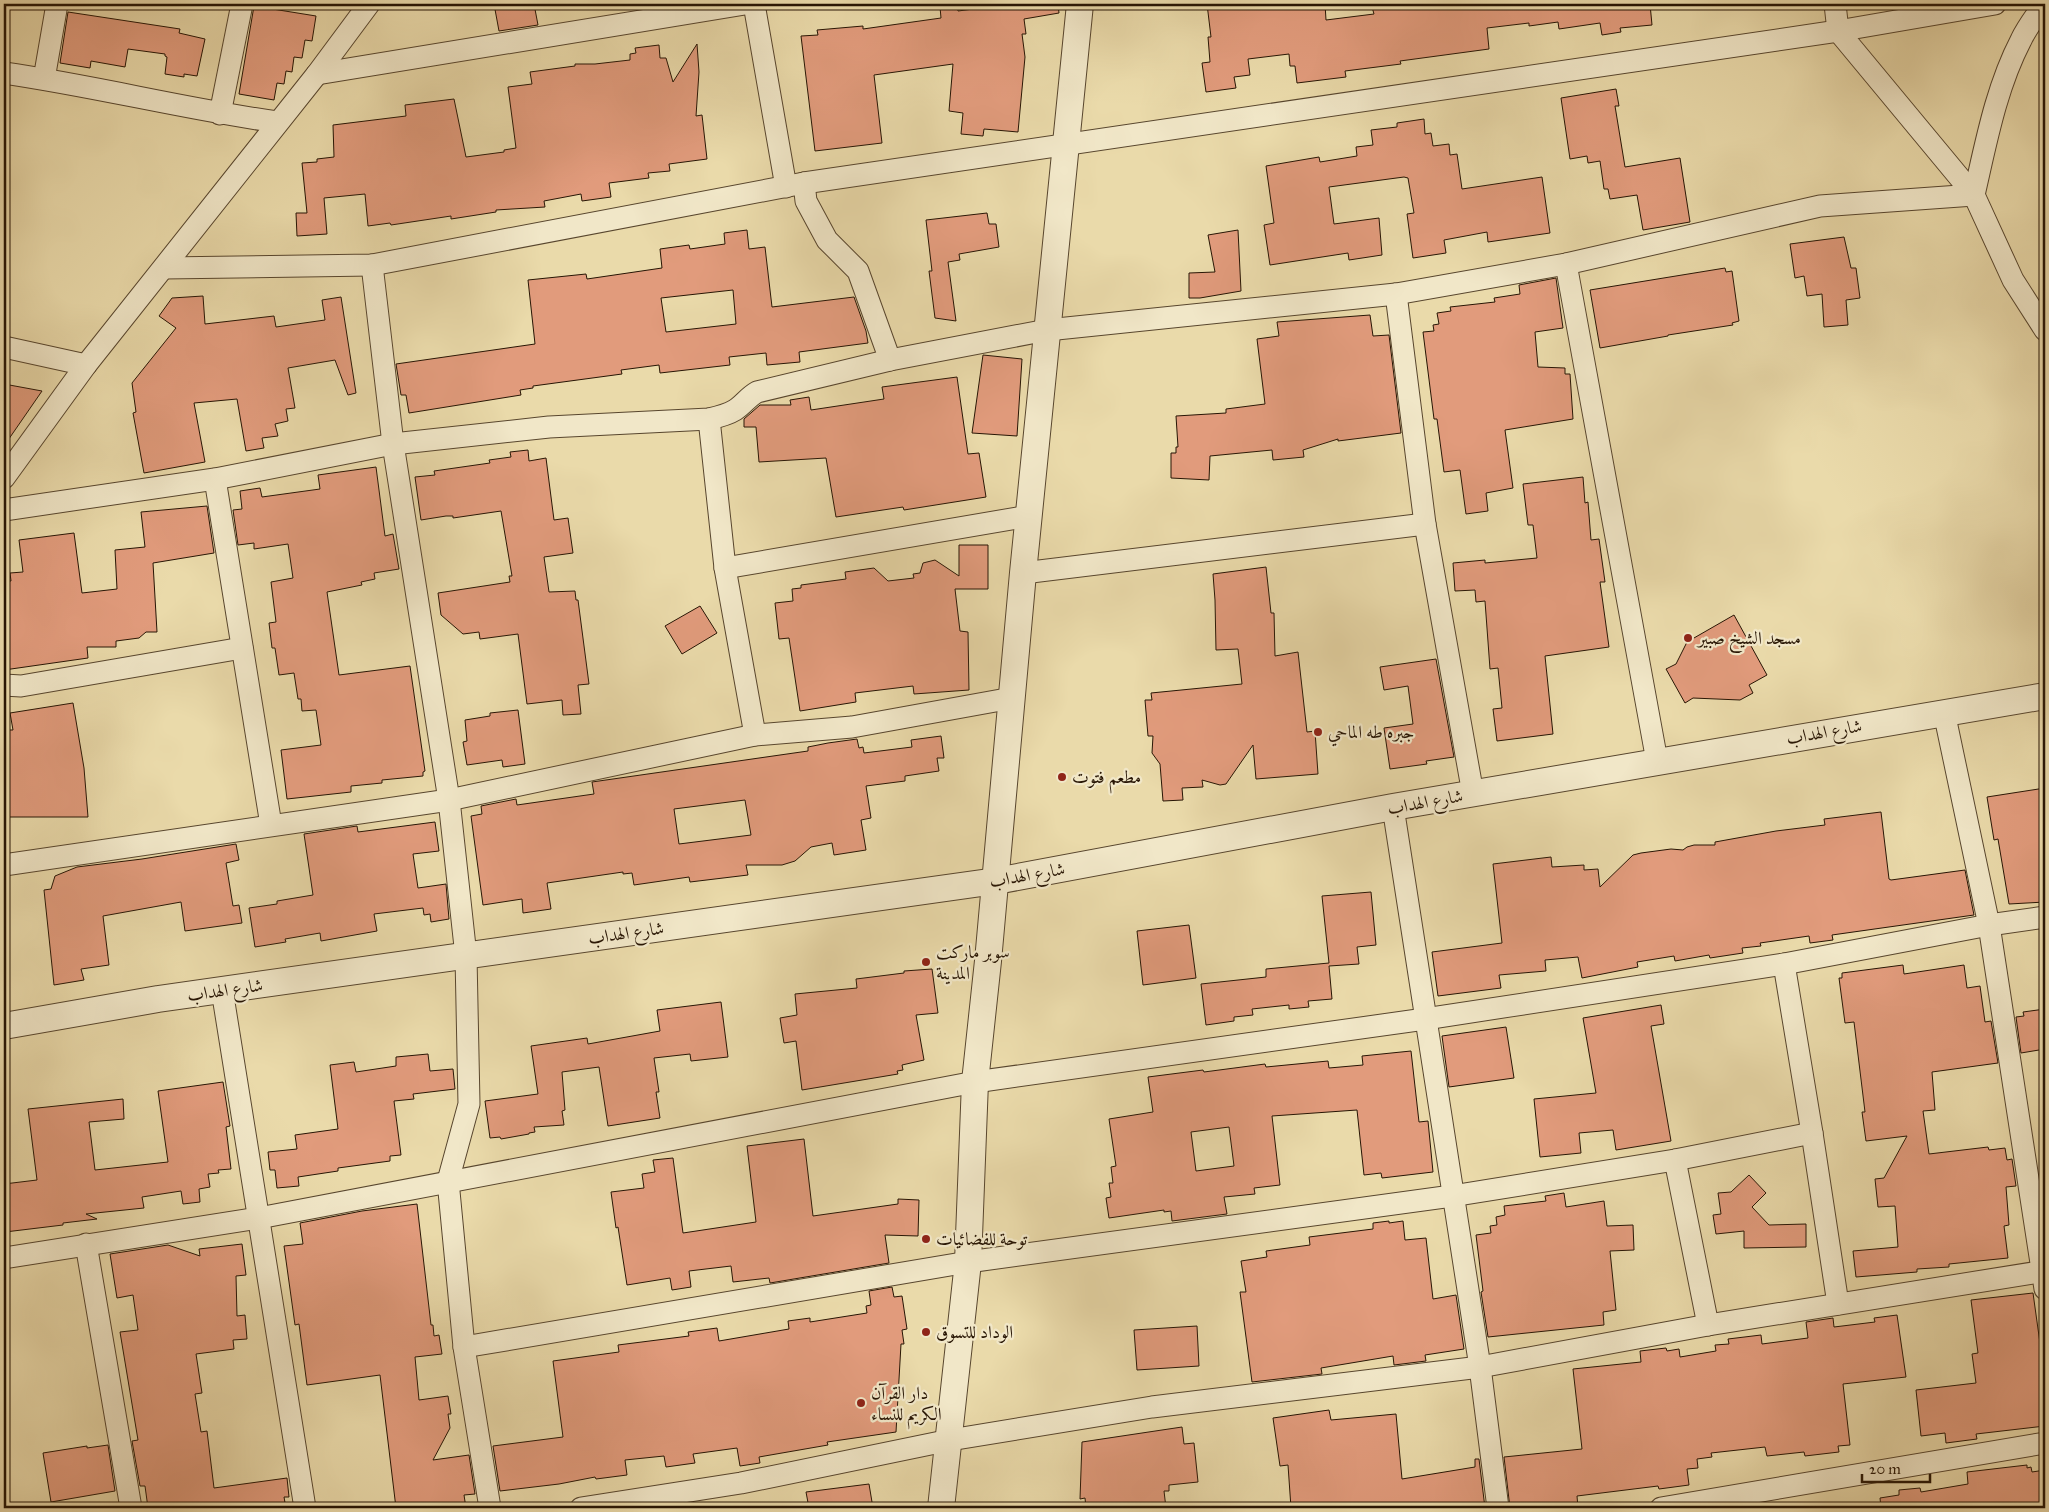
<svg xmlns="http://www.w3.org/2000/svg" width="2049" height="1512" font-family="'IM FELL Great Primer',Amiri,serif">
  <style>
    .building { fill: #e19b7c; stroke: #271504; fill-rule: evenodd }
    .lines { fill: none; stroke-linecap: round; stroke-linejoin: round }
    .minor-casing { stroke: #58462e; stroke-width: 23 }
    .tertiary-casing { stroke: #58462e; stroke-width: 28 }
    .minor { stroke: #f1e7c8; stroke-width: 21 }
    .tertiary { stroke: #f1e7c8; stroke-width: 26 }
    .poi-dot { fill: #8f2418; stroke: #f1e7c8; stroke-width: 2 }
    .labels { text-anchor: middle; stroke-width: 4.5; stroke-linejoin: round; paint-order: stroke }
    .poi-label { font-size: 18px; fill: #271504; stroke: #f1e7c8; text-anchor: start }
    .street-label { font-size: 18px; fill: #271504; stroke: #f1e7c8 }
  </style>
  <rect width="100%" height="100%" fill="#eadaaa"/>
  <filter id="stains"><feTurbulence type="fractalNoise" baseFrequency=".004" numOctaves="4"/><feColorMatrix values="0 0 0 0 .2 0 0 0 0 .09 0 0 0 0 .02 0 0 0 .5 -.17"/></filter>
  <radialGradient id="worn" r=".72"><stop offset=".6" stop-color="#630" stop-opacity="0"/><stop offset="1" stop-color="#630" stop-opacity=".3"/></radialGradient>
  <!-- building -->
  <g class="building">
    <polygon points="494,4 534,4 538,25 499,31"/>
    <polygon points="1011,4 1058,4 1059,13 1024,19 1026,34 1022,34 1025,57 1018,132 984,129 983,136 961,134 963,113 949,111 953,64 874,75 882,143 815,151 801,36 818,35 817,30 863,26 863,29 941,18 940,7 957,5 958,11"/>
    <polygon points="1207,4 1325,4 1326,20 1374,14 1372,7 1390,4 1650,4 1652,25 1620,28 1621,32 1602,35 1600,23 1559,29 1558,22 1529,26 1529,23 1487,28 1489,49 1400,61 1401,64 1345,71 1346,77 1297,83 1295,66 1290,66 1289,54 1248,59 1250,75 1234,77 1236,88 1206,92 1202,63 1210,62 1208,37 1211,37"/>
    <polygon points="254,6 316,16 312,41 305,40 302,58 294,57 292,72 286,71 284,84 277,83 274,100 239,94"/>
    <polygon points="68,12 180,29 179,33 205,39 197,76 184,74 184,77 165,74 167,57 165,56 165,54 128,49 125,67 91,61 90,68 60,63"/>
    <polygon points="697,44 699,72 696,116 702,115 707,159 669,164 670,171 648,173 649,178 609,183 611,197 582,201 581,194 544,201 545,207 496,210 496,212 451,219 451,216 391,225 390,223 368,226 365,194 324,198 327,234 297,236 296,213 307,213 302,163 317,162 317,159 334,157 333,125 406,116 405,105 454,99 466,157 504,152 504,150 516,148 508,87 532,84 530,72 575,66 575,64 595,64 630,60 630,54 636,53 635,48 659,45 660,58 666,58 673,82"/>
    <polygon points="1616,89 1619,106 1615,106 1625,167 1680,158 1690,222 1643,230 1637,195 1610,199 1608,189 1604,189 1600,161 1588,163 1587,156 1570,159 1561,98"/>
    <polygon points="1424,119 1425,134 1431,133 1433,146 1449,144 1450,155 1457,154 1462,189 1542,177 1550,233 1488,242 1487,232 1444,240 1446,253 1413,258 1407,214 1414,213 1408,178 1404,177 1329,187 1334,224 1379,218 1382,255 1349,260 1348,253 1270,265 1264,225 1274,223 1266,166 1319,157 1320,162 1357,156 1356,147 1373,145 1371,130 1397,127 1397,123"/>
    <polygon points="987,213 989,224 996,224 999,247 959,254 960,260 948,262 956,321 935,318 929,271 932,271 926,220"/>
    <path d="M747,230L749,249L765,247L772,307L854,297L866,331L868,343L799,352L800,362L767,365L766,353L729,357L730,365L660,373L659,365L621,370L622,374L533,386V388L520,390L521,395L409,413L406,395H401L396,364L535,344L528,280L586,274L587,279L662,268L660,249L689,245L690,249L725,244L724,233ZM733,290L736,324L666,332L661,298Z"/>
    <polygon points="1238,230 1241,291 1200,298 1189,298 1189,273 1215,272 1208,235"/>
    <polygon points="1844,237 1851,268 1856,268 1860,298 1846,300 1848,325 1824,327 1822,294 1807,296 1804,276 1795,278 1790,244"/>
    <polygon points="1725,268 1726,272 1732,271 1739,321 1732,323 1733,325 1668,335 1668,336 1600,348 1590,290"/>
    <polygon points="1556,278 1563,328 1535,332 1538,367 1565,368 1565,374 1570,374 1573,419 1505,430 1513,488 1486,493 1488,511 1466,514 1460,470 1444,472 1437,419 1434,419 1423,332 1434,331 1433,325 1439,324 1437,313 1451,311 1450,307 1495,302 1494,298 1520,294 1519,285"/>
    <polygon points="203,296 205,324 274,316 276,327 325,320 322,300 341,297 356,393 348,395 335,360 288,368 295,408 286,409 288,421 275,424 278,436 262,438 264,448 246,451 237,399 194,403 205,462 144,473 133,413 136,412 132,383 176,328 159,316 172,298"/>
    <polygon points="1370,315 1373,336 1389,335 1401,433 1338,441 1338,439 1303,450 1304,457 1273,460 1272,450 1210,456 1209,480 1171,478 1171,453 1176,453 1176,447 1178,447 1176,416 1226,413 1226,409 1265,404 1257,339 1279,336 1277,322"/>
    <polygon points="983,355 1022,359 1017,436 972,433"/>
    <polygon points="957,377 968,454 979,453 986,497 904,510 903,507 836,517 826,458 759,462 756,427 744,427 744,419 760,405 791,405 790,400 809,397 811,410 884,399 882,387"/>
    <polygon points="4,384 42,391 4,446"/>
    <polygon points="528,450 529,461 546,458 554,520 568,518 573,553 544,557 549,592 575,591 576,600 578,600 589,684 578,685 581,714 563,715 562,700 527,704 518,634 480,639 479,632 463,634 441,615 438,593 510,582 509,576 512,576 501,511 453,518 453,516 446,516 421,520 415,477 435,475 434,471 490,463 489,460 511,457 510,452"/>
    <polygon points="376,467 385,536 393,534 399,569 374,573 375,579 361,582 362,585 327,592 339,675 410,666 425,771 423,772 423,776 382,780 382,783 351,786 351,792 287,799 281,750 321,745 316,710 302,711 301,699 298,699 294,673 279,675 275,648 272,648 269,623 276,622 271,582 293,578 288,544 254,549 254,543 238,545 233,510 242,509 240,491 260,488 262,497 320,489 318,475"/>
    <polygon points="1583,477 1585,503 1588,502 1591,540 1599,539 1605,582 1600,582 1609,647 1545,656 1553,734 1497,741 1493,709 1502,708 1498,668 1490,669 1485,601 1476,602 1475,590 1455,591 1453,563 1485,560 1485,563 1537,558 1533,525 1528,525 1523,484"/>
    <polygon points="207,506 214,553 153,563 157,632 146,632 139,638 116,641 116,647 87,647 88,658 4,670 4,581 11,581 10,573 23,572 19,540 74,533 82,593 117,589 115,550 145,547 141,512"/>
    <polygon points="959,545 988,545 988,589 955,589 960,631 968,632 969,690 914,694 913,686 855,693 856,702 800,711 789,638 779,639 775,603 793,601 792,589 801,588 801,585 846,579 845,572 874,568 888,581 914,578 913,574 920,573 923,563 935,560 959,576"/>
    <polygon points="1266,567 1271,613 1274,613 1275,656 1298,652 1307,732 1315,731 1318,774 1256,779 1253,745 1226,784 1220,785 1202,780 1203,787 1182,788 1183,800 1163,801 1160,764 1152,753 1153,736 1148,736 1145,700 1152,700 1151,693 1242,684 1238,649 1216,650 1215,600 1213,574"/>
    <polygon points="700,606 717,633 682,654 665,626"/>
    <polygon points="1734,615 1767,675 1749,685 1753,693 1740,700 1693,698 1685,703 1666,669 1676,664 1687,642"/>
    <polygon points="1436,659 1454,757 1426,761 1427,764 1390,769 1384,728 1413,724 1408,686 1384,690 1380,667"/>
    <polygon points="73,703 84,768 88,817 4,817 4,730 13,730 10,713"/>
    <polygon points="518,710 525,764 503,767 502,760 467,765 463,742 467,741 465,720 490,716 490,713"/>
    <path d="M941,736L944,758H937L939,771L905,776V781L866,786L871,818L861,820L866,850L834,855L832,843L811,847L795,861L782,865H746L748,875L690,882L689,877L634,885L632,873L623,874V872L547,883L551,909L523,913L522,899L483,905L471,816L482,814L481,806L516,799L517,805L594,794L592,782L808,751V747L828,743L857,739L859,748L863,747L864,753L912,747L911,740ZM745,800L751,835L679,844L674,809Z"/>
    <polygon points="2045,788 2045,902 2009,904 1998,839 1994,840 1987,797"/>
    <polygon points="1881,812 1889,879 1891,880 1965,870 1974,915 1832,935 1833,940 1810,943 1809,936 1760,943 1761,946 1742,948 1743,953 1710,958 1709,955 1675,961 1674,956 1637,962 1638,967 1582,978 1578,957 1545,960 1546,971 1499,975 1501,988 1438,996 1432,952 1502,943 1493,864 1551,857 1552,867 1584,865 1584,870 1598,869 1600,887 1633,855 1641,853 1671,849 1683,850 1687,847 1694,845 1715,845 1715,842 1776,831 1825,825 1824,819"/>
    <polygon points="435,822 439,851 413,854 418,888 446,884 449,919 431,922 430,914 424,915 423,908 374,914 377,931 321,941 320,933 285,939 286,942 255,947 249,908 277,904 277,901 313,895 304,834 357,826 358,832"/>
    <polygon points="236,844 239,860 226,863 233,906 239,905 242,923 185,931 181,902 103,916 109,965 81,969 84,980 54,985 44,890 51,889 55,876 77,867 142,859"/>
    <polygon points="1371,892 1376,945 1357,947 1359,964 1329,966 1332,999 1308,1001 1309,1007 1289,1009 1289,1005 1252,1009 1253,1015 1234,1017 1234,1021 1206,1025 1201,984 1266,977 1266,969 1329,963 1322,896"/>
    <polygon points="1189,925 1196,978 1143,985 1137,931"/>
    <polygon points="1903,965 1904,974 1964,965 1967,988 1980,986 1985,1022 1991,1021 1998,1063 1932,1072 1935,1110 1923,1111 1929,1154 1988,1147 1989,1150 2005,1148 2007,1160 2012,1159 2016,1186 2006,1187 2009,1225 2004,1226 2008,1258 1949,1264 1949,1267 1917,1269 1917,1272 1856,1277 1853,1251 1898,1247 1895,1206 1878,1207 1875,1179 1884,1178 1907,1136 1866,1141 1862,1112 1865,1112 1854,1022 1845,1023 1839,978 1842,978 1842,973"/>
    <polygon points="932,969 938,1013 916,1015 924,1060 902,1065 903,1070 897,1071 898,1074 802,1090 796,1041 784,1043 780,1018 797,1015 795,994 857,988 856,979 904,973 904,971"/>
    <polygon points="721,1002 728,1057 691,1061 690,1054 654,1058 659,1092 656,1092 660,1118 608,1126 599,1067 562,1072 565,1110 562,1111 564,1125 534,1127 535,1132 529,1133 529,1134 501,1139 500,1137 490,1138 485,1101 538,1094 531,1046 587,1038 588,1044 660,1031 657,1010"/>
    <polygon points="1661,1005 1664,1024 1651,1026 1671,1141 1616,1150 1613,1130 1579,1133 1581,1153 1540,1157 1534,1099 1596,1093 1583,1018"/>
    <polygon points="2045,1009 2045,1049 2021,1053 2016,1017 2024,1016 2023,1012"/>
    <polygon points="1506,1027 1514,1078 1449,1087 1442,1036"/>
    <path d="M1411,1051L1419,1122L1428,1121L1433,1172L1382,1178L1381,1173L1364,1175L1357,1110L1272,1116L1280,1185L1254,1188L1255,1194L1224,1197L1227,1214L1172,1221L1171,1211L1164,1212V1210L1109,1218L1106,1198L1111,1197L1109,1183H1113L1111,1167L1116,1166L1109,1119L1153,1112L1148,1077L1203,1070L1204,1072L1265,1064L1266,1067L1328,1061L1329,1068L1363,1065L1362,1056ZM1229,1127L1234,1166L1196,1171L1191,1132Z"/>
    <polygon points="428,1054 430,1071 453,1069 455,1089 413,1094 414,1099 394,1101 401,1155 390,1156 390,1161 338,1168 338,1171 298,1177 299,1186 277,1188 275,1170 270,1170 268,1152 297,1149 295,1135 338,1129 330,1065 354,1062 356,1072 396,1066 396,1057"/>
    <polygon points="223,1082 230,1126 226,1127 231,1169 218,1170 219,1173 208,1174 210,1187 199,1189 200,1202 183,1204 181,1191 142,1197 144,1208 86,1214 97,1219 63,1223 63,1225 5,1232 4,1184 37,1180 28,1109 123,1099 124,1119 89,1122 95,1170 168,1162 158,1091"/>
    <polygon points="804,1139 813,1216 898,1204 898,1199 919,1200 918,1236 885,1235 889,1263 770,1283 769,1278 733,1282 731,1266 689,1271 691,1287 672,1290 670,1278 627,1285 618,1227 616,1228 611,1192 644,1188 642,1174 655,1172 653,1160 673,1158 683,1233 756,1222 747,1146"/>
    <polygon points="1749,1175 1766,1193 1752,1207 1769,1225 1806,1224 1806,1247 1744,1248 1744,1231 1716,1234 1713,1215 1721,1214 1718,1193 1731,1192"/>
    <polygon points="1564,1193 1566,1207 1604,1201 1607,1226 1633,1225 1634,1250 1610,1251 1616,1310 1603,1312 1604,1325 1488,1337 1481,1292 1483,1291 1476,1235 1491,1233 1490,1226 1497,1225 1496,1217 1505,1215 1504,1206 1546,1201 1545,1196"/>
    <polygon points="417,1204 431,1325 433,1325 434,1336 439,1335 442,1354 415,1357 419,1400 448,1396 451,1414 448,1414 450,1428 433,1460 469,1455 475,1494 464,1495 466,1508 396,1508 380,1375 307,1385 299,1324 295,1325 284,1246 303,1244 300,1223 362,1211"/>
    <polygon points="1389,1221 1389,1223 1403,1221 1405,1240 1426,1238 1433,1299 1456,1295 1464,1349 1425,1355 1426,1361 1394,1365 1393,1356 1321,1368 1322,1374 1252,1382 1240,1292 1246,1292 1241,1261 1267,1257 1266,1251 1310,1245 1309,1237 1373,1229 1373,1223"/>
    <polygon points="242,1244 246,1275 236,1276 237,1316 245,1315 247,1339 233,1340 234,1349 196,1354 202,1393 195,1394 201,1432 207,1431 214,1488 287,1478 289,1497 284,1497 286,1508 148,1508 145,1486 140,1486 132,1441 138,1440 120,1332 138,1330 133,1295 117,1298 110,1254 168,1245 200,1256 199,1249"/>
    <polygon points="892,1287 894,1297 902,1296 907,1329 902,1330 904,1344 901,1344 896,1432 827,1442 828,1445 759,1457 760,1463 740,1466 737,1448 693,1454 695,1463 666,1467 664,1456 625,1460 627,1475 596,1479 595,1477 559,1484 500,1491 493,1446 563,1437 553,1361 619,1352 618,1345 689,1336 688,1332 717,1328 719,1341 789,1329 788,1321 810,1318 810,1322 867,1313 866,1306 871,1305 869,1291"/>
    <polygon points="2033,1293 2044,1372 2045,1371 2045,1426 1976,1434 1977,1439 1946,1443 1945,1433 1921,1436 1916,1390 1976,1383 1972,1354 1978,1353 1971,1300"/>
    <polygon points="1897,1315 1906,1377 1843,1384 1850,1445 1838,1446 1839,1452 1805,1456 1804,1452 1767,1456 1765,1447 1711,1453 1712,1457 1697,1459 1698,1468 1687,1469 1689,1485 1659,1489 1658,1486 1577,1496 1578,1508 1510,1508 1504,1457 1582,1449 1573,1369 1641,1362 1640,1351 1666,1348 1667,1351 1679,1349 1680,1357 1716,1351 1715,1345 1729,1344 1728,1339 1761,1335 1762,1344 1808,1338 1806,1322 1833,1318 1834,1327 1875,1322 1874,1318"/>
    <polygon points="1197,1326 1199,1366 1137,1370 1134,1330"/>
    <polygon points="1329,1410 1331,1420 1396,1414 1402,1479 1475,1467 1475,1459 1479,1459 1485,1508 1291,1508 1288,1465 1280,1466 1273,1418"/>
    <polygon points="1182,1427 1184,1444 1194,1443 1198,1482 1169,1485 1169,1491 1164,1491 1166,1508 1086,1508 1085,1498 1080,1499 1082,1442"/>
    <polygon points="108,1445 115,1491 51,1502 43,1453 87,1446 87,1448"/>
    <polygon points="2027,1465 2027,1468 2031,1467 2032,1472 2045,1470 2045,1508 1881,1508 1880,1498 1899,1495 1899,1490 1920,1488 1921,1492 1968,1484 1967,1472"/>
    <polygon points="869,1484 873,1508 809,1508 806,1492"/>
  </g>
  <g class="lines">
    <!-- minor casing -->
    <g class="minor-casing">
      <g id="minor">
        <polyline points="754,4 786,187"/>
        <polyline points="1835,4 1838,31 1974,195 2013,280 2045,330"/>
        <path d="M4,73C95,86 185,109 277,122"/>
        <polyline points="317,74 745,4"/>
        <polyline points="44,79 57,4"/>
        <polyline points="220,114 242,4"/>
        <polyline points="804,183 806,201 827,240 858,271 890,360"/>
        <polyline points="1566,264 1657,761"/>
        <polyline points="372,265 393,444 449,800 466,956 469,1104 448,1181 464,1347 490,1508"/>
        <polyline points="164,268 372,265 804,183 1838,31 1995,4"/>
        <polyline points="1396,294 1425,524 1473,794"/>
        <polyline points="4,347 86,365"/>
        <polyline points="709,419 725,568 755,735"/>
        <polyline points="4,478 86,365 317,74 369,4"/>
        <polyline points="215,479 271,825"/>
        <path d="M4,510L215,479L393,444L549,427L709,419C718,417 727,415 735,410C743,405 748,397 757,392L890,360L1047,330L1396,294L1566,264L1820,206L1974,195C1986,143 1996,88 2021,40C2027,27 2036,16 2044,4"/>
        <polyline points="725,568 1029,516"/>
        <polyline points="1023,573 1425,524"/>
        <polyline points="4,685 21,686 242,648"/>
        <polyline points="1944,712 1989,925 2045,1289"/>
        <polyline points="1393,807 1480,1367 1498,1508"/>
        <polyline points="4,865 449,800 755,735 852,727 1012,698"/>
        <polyline points="1784,964 1812,1133 1838,1304"/>
        <polyline points="222,990 305,1508"/>
        <polyline points="1675,1160 1708,1325"/>
        <polyline points="86,1244 131,1508"/>
        <polyline points="4,1258 259,1218 975,1082 1425,1019 1784,964 1989,925 2045,917"/>
        <polyline points="464,1347 968,1262 1452,1196 1675,1160 1812,1133"/>
        <polyline points="581,1508 741,1483 950,1440 1152,1407 1480,1367 1708,1325 2045,1271"/>
        <polyline points="1661,1508 2045,1443"/>
      </g>
    </g>
    <!-- tertiary casing -->
    <g class="tertiary-casing">
      <g id="tertiary">
        <polyline points="4,1026 158,999 996,881 1393,807 2045,696"/>
        <polyline points="941,1508 968,1262 975,1082 988,961 1023,573 1080,4"/>
      </g>
    </g>
    <!-- minor -->
    <use href="#minor" class="minor"/>
    <!-- tertiary -->
    <use href="#tertiary" class="tertiary"/>
  </g>
  <!-- markers -->
  <g class="poi-dot">
    <circle cx="1688" cy="638" r="5"/>
    <circle cx="1318" cy="732" r="5"/>
    <circle cx="1062" cy="777" r="5"/>
    <circle cx="926" cy="962" r="5"/>
    <circle cx="926" cy="1239" r="5"/>
    <circle cx="926" cy="1332" r="5"/>
    <circle cx="861" cy="1403" r="5"/>
  </g>
  <g class="labels">
    <!-- poi labels -->
    <g class="poi-label">
      <text x="1698" y="644">مسجد الشيخ صبير</text>
      <text x="1328" y="738">جبره طه الماحي</text>
      <text x="1072" y="783">مطعم فتوت</text>
      <text x="936" y="958">سوبر ماركت<tspan x="936" dy="21">المدينة</tspan></text>
      <text x="936" y="1245">توحة للفضائيات</text>
      <text x="936" y="1338">الوداد للتسوق</text>
      <text x="871" y="1399">دار القرآن<tspan x="871" dy="21">الكريم للنساء</tspan></text>
    </g>
    <!-- street labels -->
    <g class="street-label">
      <text transform="translate(1824 732) rotate(-10)" y="6">شارع الهداب</text>
      <text transform="translate(1425 802) rotate(-10)" y="6">شارع الهداب</text>
      <text transform="translate(1027 875) rotate(-10)" y="6">شارع الهداب</text>
      <text transform="translate(626 933) rotate(-8)" y="6">شارع الهداب</text>
      <text transform="translate(225 990) rotate(-8)" y="6">شارع الهداب</text>
    </g>
  </g>
  <!-- margin -->
  <rect width="2049" height="1512" fill="none" stroke="#eadaaa" stroke-width="20"/>
  <rect x="5" y="5" width="2039" height="1502" fill="none" stroke="#271504" stroke-width="2.5"/>
  <rect x="10" y="10" width="2029" height="1492" fill="none" stroke="#271504"/>
  <!-- scale -->
  <path d="M1862 1474v8h68v-8" fill="none" stroke="#271504" stroke-width="2.5"/>
  <text x="1869" y="1474" font-size="15" fill="#271504" stroke="#f1e7c8" stroke-width="4" paint-order="stroke">20 m</text>
  <rect width="100%" height="100%" filter="url(#stains)"/>
  <rect width="100%" height="100%" fill="url(#worn)"/>
</svg>
